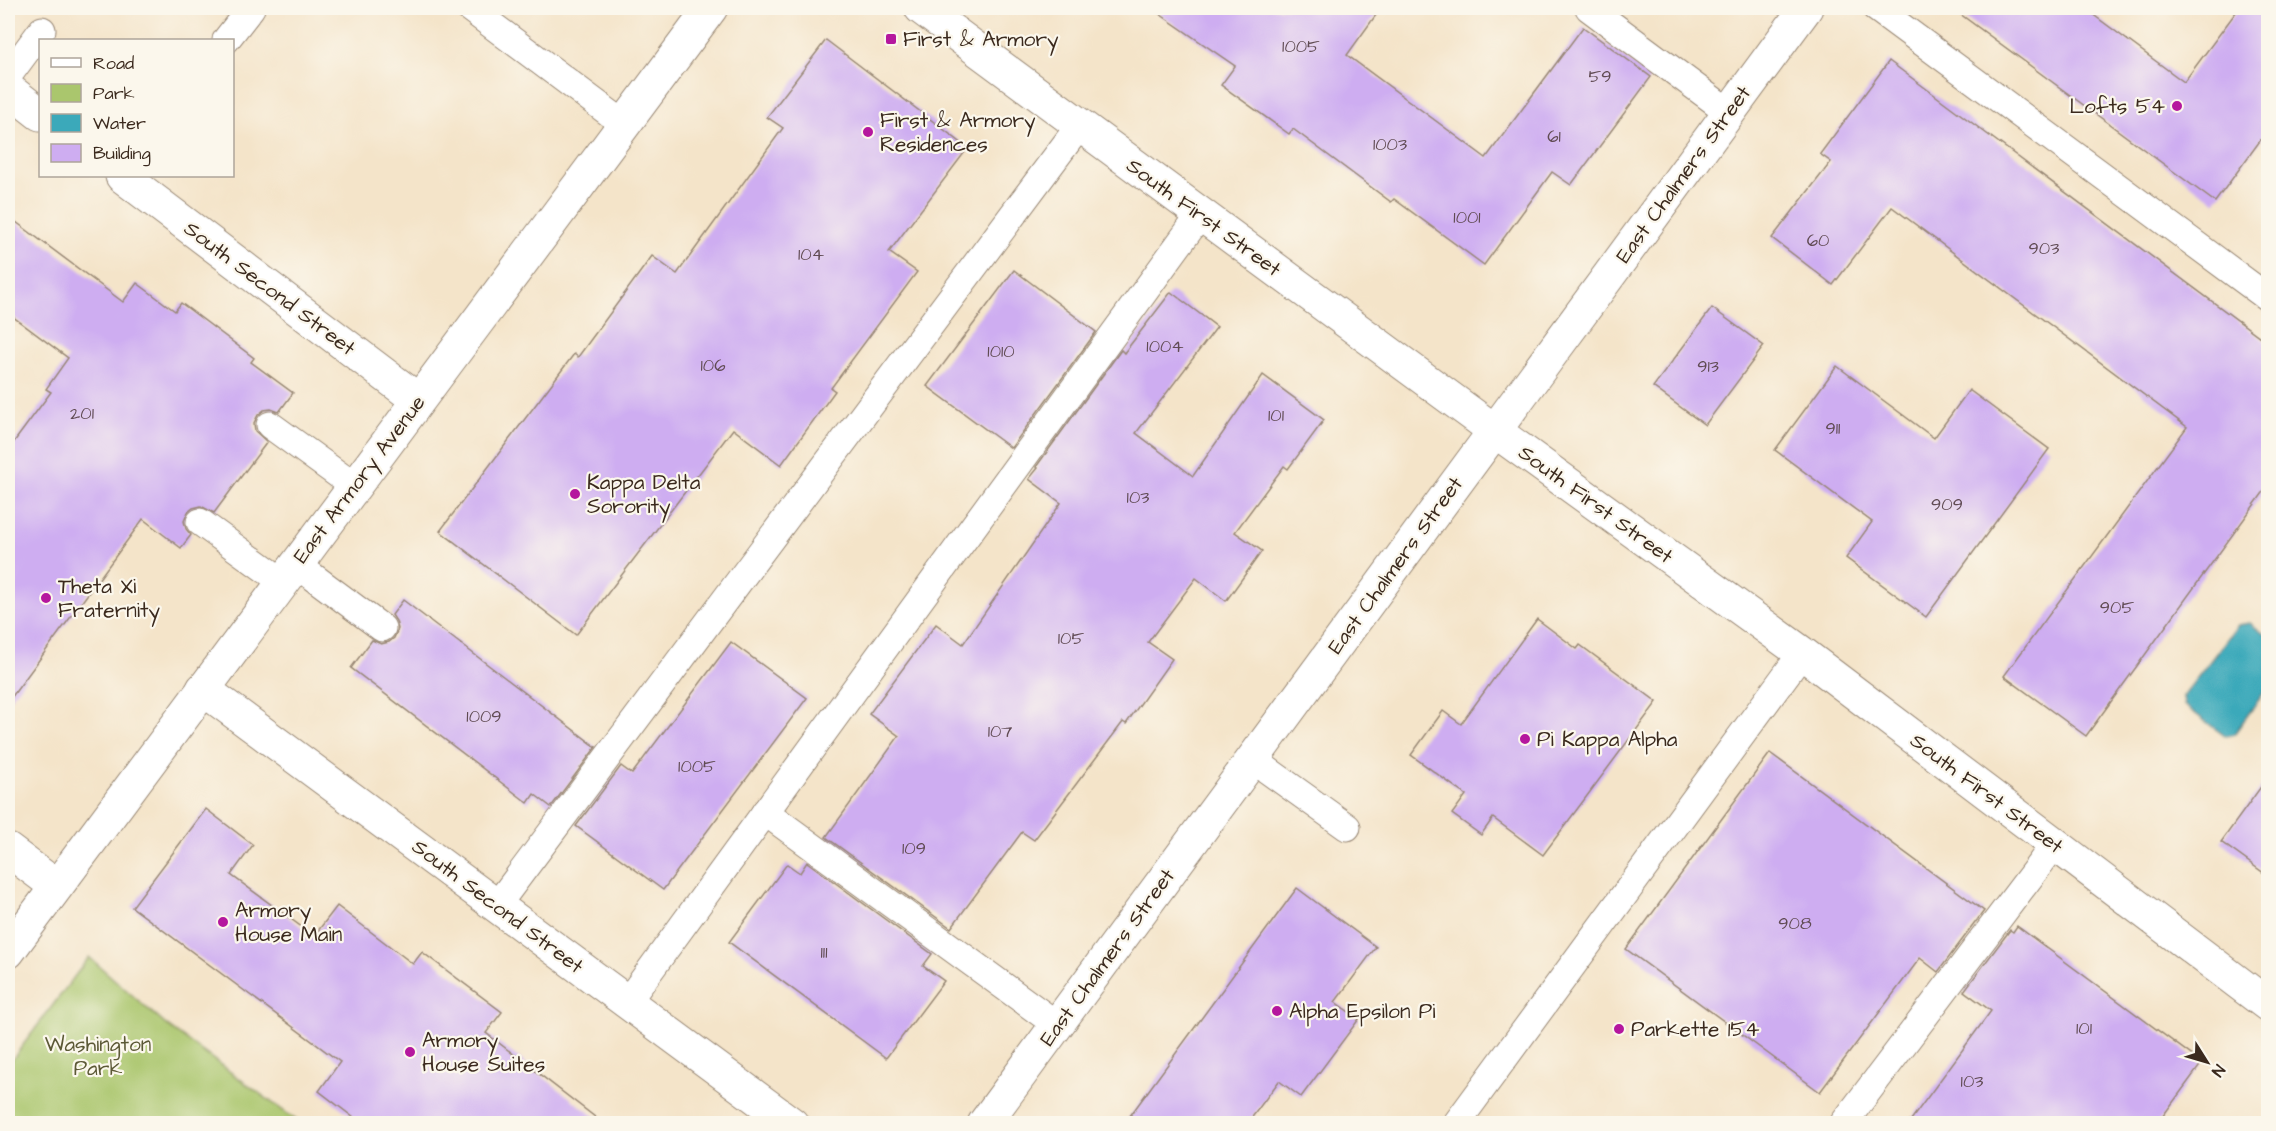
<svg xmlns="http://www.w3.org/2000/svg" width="2276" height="1131" font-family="'Architects Daughter',sans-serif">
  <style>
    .green { fill: #aac66d; stroke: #727846; stroke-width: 1.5 }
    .water { fill: #3ba9ba; stroke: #3b6a6c; stroke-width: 1.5 }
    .building { fill: #ceadf1 }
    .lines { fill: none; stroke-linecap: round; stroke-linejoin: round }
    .lane-casing { stroke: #988774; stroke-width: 29 }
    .street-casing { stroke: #988774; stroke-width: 35 }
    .secondary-casing { stroke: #988774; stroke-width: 35 }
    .lane { stroke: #fff; stroke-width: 27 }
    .street { stroke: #fff; stroke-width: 33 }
    .secondary { stroke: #fff; stroke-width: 33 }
    .poi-dot { fill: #b5179e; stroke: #fbf7ec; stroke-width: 2 }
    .labels { text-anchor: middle; stroke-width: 4.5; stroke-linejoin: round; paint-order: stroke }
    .number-label { font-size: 18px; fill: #604b53 }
    .poi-label { font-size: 21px; fill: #3b2a1e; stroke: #fbf7ec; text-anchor: start }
    .street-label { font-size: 21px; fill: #3b2a1e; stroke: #fbf7ec }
    .park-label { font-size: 21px; fill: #5c5936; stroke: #fbf7ec }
  </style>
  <rect width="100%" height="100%" fill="#fbf7ec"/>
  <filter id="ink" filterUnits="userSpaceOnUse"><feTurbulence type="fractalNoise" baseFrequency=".0167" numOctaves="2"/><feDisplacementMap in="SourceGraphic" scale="12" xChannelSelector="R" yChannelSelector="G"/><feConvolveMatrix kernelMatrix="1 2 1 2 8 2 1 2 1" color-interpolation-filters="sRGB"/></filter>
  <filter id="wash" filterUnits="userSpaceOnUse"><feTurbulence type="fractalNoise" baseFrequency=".008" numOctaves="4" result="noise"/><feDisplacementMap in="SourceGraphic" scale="24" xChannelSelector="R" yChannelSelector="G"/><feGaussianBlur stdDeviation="1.35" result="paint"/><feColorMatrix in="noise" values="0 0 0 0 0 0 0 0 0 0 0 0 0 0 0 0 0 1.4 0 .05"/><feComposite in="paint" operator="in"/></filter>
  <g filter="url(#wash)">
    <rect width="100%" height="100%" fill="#f4e4c9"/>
    <!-- green -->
    <polygon class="green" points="89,957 166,1025 300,1123 8,1123 8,1065"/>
    <!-- water -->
    <polygon class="water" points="2250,623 2268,637 2268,687 2234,734 2225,736 2184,705 2183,696 2238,625"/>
    <g id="blocks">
      <!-- building -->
      <g class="building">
        <polygon points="1151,8 1381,8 1347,55 1486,158 1583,27 1651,77 1571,185 1552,172 1484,265 1394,199 1391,202 1293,129 1289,134 1221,85 1235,66"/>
        <polygon points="1952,8 2084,8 2184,82 2239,8 2268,8 2268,130 2215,202"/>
        <polygon points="826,40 968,148 889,252 917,272 831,388 835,391 781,465 733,429 576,635 440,531 574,354 578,357 652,256 677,274 783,128 767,117"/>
        <polygon points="1889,61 2268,343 2268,486 2086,736 2004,676 2187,427 1892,207 1833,285 1772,238 1831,162 1820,154"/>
        <polygon points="8,216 123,302 137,283 175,311 181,303 254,358 251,362 293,393 279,412 271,409 264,410 258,415 254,423 255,431 267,442 214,513 201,506 193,508 188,512 184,521 186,529 191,535 181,548 143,519 8,702 8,450 51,392 46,389 68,358 8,313"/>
        <polygon points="1014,270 1096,332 1011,448 927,386"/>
        <polygon points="1171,292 1217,327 1136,433 1193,476 1263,375 1324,420 1288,469 1284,466 1235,532 1262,551 1226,601 1196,578 1148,642 1172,659 1126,724 1123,722 1034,840 1022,832 951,928 826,837 899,736 869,714 936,624 963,644 1061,503 1029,479 1038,468 1036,467 1121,350 1124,353"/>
        <polygon points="1712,308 1764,346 1705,425 1653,387"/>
        <polygon points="1837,366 1934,438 1969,390 2049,449 1926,617 1846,558 1872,522 1775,450"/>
        <polygon points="403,600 596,747 551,807 534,794 528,803 351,668 372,640 381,644 389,642 394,638 398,629 396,621 392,615"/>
        <polygon points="1537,619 1577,649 1580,645 1657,702 1543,855 1493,818 1481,835 1452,814 1466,795 1411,755 1443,711 1461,724"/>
        <polygon points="731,642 807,698 663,890 576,826 621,766 632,774"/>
        <polygon points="1770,753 1984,911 1938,972 1920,958 1820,1092 1626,949"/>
        <polygon points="2268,777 2268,876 2221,842"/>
        <polygon points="206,809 253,845 231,875 314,936 337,906 413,964 422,952 502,1012 486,1033 604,1124 362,1124 319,1091 340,1062 132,907"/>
        <polygon points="807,862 932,954 923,966 944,981 886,1058 729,942 787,864 800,873"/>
        <polygon points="1297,888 1376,947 1335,1002 1359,1019 1301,1097 1279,1081 1247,1124 1124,1124"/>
        <polygon points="2017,926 2202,1063 2157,1124 1908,1124 1991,1011 1964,991 2010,930 2013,932"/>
      </g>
    </g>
  </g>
  <g filter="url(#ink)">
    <use href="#blocks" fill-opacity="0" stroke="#988774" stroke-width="1.5"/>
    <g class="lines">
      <!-- lane casing -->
      <g class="lane-casing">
        <g id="lane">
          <polyline points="469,8 624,124"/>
          <polyline points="1589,8 1729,112"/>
          <polyline points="1876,8 2268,298"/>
          <polyline points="226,40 251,8"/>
          <polyline points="8,76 42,30"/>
          <polyline points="270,425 354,486"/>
          <polyline points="200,522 283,582"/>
          <polyline points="296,564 382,628"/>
          <polyline points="1252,759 1347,827"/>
          <polyline points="765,812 1057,1025"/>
          <polyline points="497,905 1080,125"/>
          <polyline points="627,1002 1201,214"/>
          <polyline points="1456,1124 1802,653"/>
          <polyline points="1843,1124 2055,844"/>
        </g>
      </g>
      <!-- street casing -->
      <g class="street-casing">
        <g id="street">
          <polyline points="8,89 40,114"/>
          <polyline points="122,176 418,400"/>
          <polyline points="203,689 792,1124"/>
          <polyline points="8,850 56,886"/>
          <polyline points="8,952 711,8"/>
          <polyline points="984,1124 1806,8"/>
        </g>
      </g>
      <!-- secondary casing -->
      <g class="secondary-casing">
        <polyline id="secondary" points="921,8 1495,431 1802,653 2268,1005"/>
      </g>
      <!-- lane -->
      <use href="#lane" class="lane"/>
      <!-- street -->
      <use href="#street" class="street"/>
      <!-- secondary -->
      <use href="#secondary" class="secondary"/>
    </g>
  </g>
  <!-- markers -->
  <g class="poi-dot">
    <rect x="885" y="33" width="12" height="12" rx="3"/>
    <circle cx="2177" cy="106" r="6"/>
    <circle cx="868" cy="132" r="6"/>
    <circle cx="575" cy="494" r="6"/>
    <circle cx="46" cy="598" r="6"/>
    <circle cx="1525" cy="739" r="6"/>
    <circle cx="223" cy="922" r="6"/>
    <circle cx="1277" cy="1011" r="6"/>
    <circle cx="1619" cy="1029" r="6"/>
    <circle cx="410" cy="1052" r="6"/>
  </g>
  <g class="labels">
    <!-- number labels -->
    <g class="number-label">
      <text x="1301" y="52">1005</text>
      <text x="1600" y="82">59</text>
      <text x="1554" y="142">61</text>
      <text x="1390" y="150">1003</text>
      <text x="1467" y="223">1001</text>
      <text x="1818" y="246">60</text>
      <text x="2044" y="254">903</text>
      <text x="811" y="260">104</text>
      <text x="1165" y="352">1004</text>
      <text x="1001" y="357">1010</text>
      <text x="713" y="371">106</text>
      <text x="1708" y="372">913</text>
      <text x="82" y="419">201</text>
      <text x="1276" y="421">101</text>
      <text x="1833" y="434">911</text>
      <text x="1138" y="503">103</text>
      <text x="1947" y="510">909</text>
      <text x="2117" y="613">905</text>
      <text x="1071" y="644">105</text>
      <text x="484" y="722">1009</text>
      <text x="1000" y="737">107</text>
      <text x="697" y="772">1005</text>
      <text x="914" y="854">109</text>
      <text x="1795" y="929">908</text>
      <text x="824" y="958">111</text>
      <text x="2084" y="1034">101</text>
      <text x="1972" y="1087">103</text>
    </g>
    <!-- poi labels -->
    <g class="poi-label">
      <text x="903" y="46">First &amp; Armory</text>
      <text x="2165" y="113" text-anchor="end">Lofts 54</text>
      <text x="880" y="127">First &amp; Armory<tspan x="880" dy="24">Residences</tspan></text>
      <text x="587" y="489">Kappa Delta<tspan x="587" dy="24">Sorority</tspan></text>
      <text x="58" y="593">Theta Xi<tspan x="58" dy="24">Fraternity</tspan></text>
      <text x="1537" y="746">Pi Kappa Alpha</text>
      <text x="235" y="917">Armory<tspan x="235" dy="24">House Main</tspan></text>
      <text x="1289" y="1018">Alpha Epsilon Pi</text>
      <text x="1631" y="1036">Parkette 154</text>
      <text x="422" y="1047">Armory<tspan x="422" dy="24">House Suites</tspan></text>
    </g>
    <!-- street labels -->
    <g class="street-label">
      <text transform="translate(1683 174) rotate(-54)" y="7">East Chalmers Street</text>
      <text transform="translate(1204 217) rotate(36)" y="7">South First Street</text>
      <text transform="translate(270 288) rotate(37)" y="7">South Second Street</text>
      <text transform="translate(359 479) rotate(-53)" y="7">East Armory Avenue</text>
      <text transform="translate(1596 504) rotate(36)" y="7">South First Street</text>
      <text transform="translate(1395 565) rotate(-54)" y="7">East Chalmers Street</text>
      <text transform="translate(1987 793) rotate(37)" y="7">South First Street</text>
      <text transform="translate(498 906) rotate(37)" y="7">South Second Street</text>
      <text transform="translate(1107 957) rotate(-54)" y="7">East Chalmers Street</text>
    </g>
    <!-- park labels -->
    <g class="park-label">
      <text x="98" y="1051">Washington<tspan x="98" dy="24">Park</tspan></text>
    </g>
  </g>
  <!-- margin -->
  <rect width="2276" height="1131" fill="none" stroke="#fbf7ec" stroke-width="30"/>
  <!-- legend -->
  <rect x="39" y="39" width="195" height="138" fill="#fbf7ec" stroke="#aea59a" stroke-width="1.5"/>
  <rect x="51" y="58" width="30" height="9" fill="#ffffff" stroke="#aea59a" stroke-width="1.5"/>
  <text x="93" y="69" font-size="18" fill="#3b2a1e">Road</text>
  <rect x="51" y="84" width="30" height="18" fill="#aac66d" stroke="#aea59a" stroke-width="1.5"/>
  <text x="93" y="99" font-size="18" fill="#3b2a1e">Park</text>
  <rect x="51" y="114" width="30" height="18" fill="#3ba9ba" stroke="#aea59a" stroke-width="1.5"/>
  <text x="93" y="129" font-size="18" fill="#3b2a1e">Water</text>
  <rect x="51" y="144" width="30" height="18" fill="#ceadf1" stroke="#aea59a" stroke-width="1.5"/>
  <text x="93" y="159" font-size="18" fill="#3b2a1e">Building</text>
  <!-- north arrow -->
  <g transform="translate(2207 1062) rotate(127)" stroke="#fbf7ec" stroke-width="4.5" paint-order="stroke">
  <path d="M0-4.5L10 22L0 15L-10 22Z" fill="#3b2a1e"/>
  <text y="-9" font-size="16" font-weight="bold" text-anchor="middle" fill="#3b2a1e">N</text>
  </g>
</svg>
